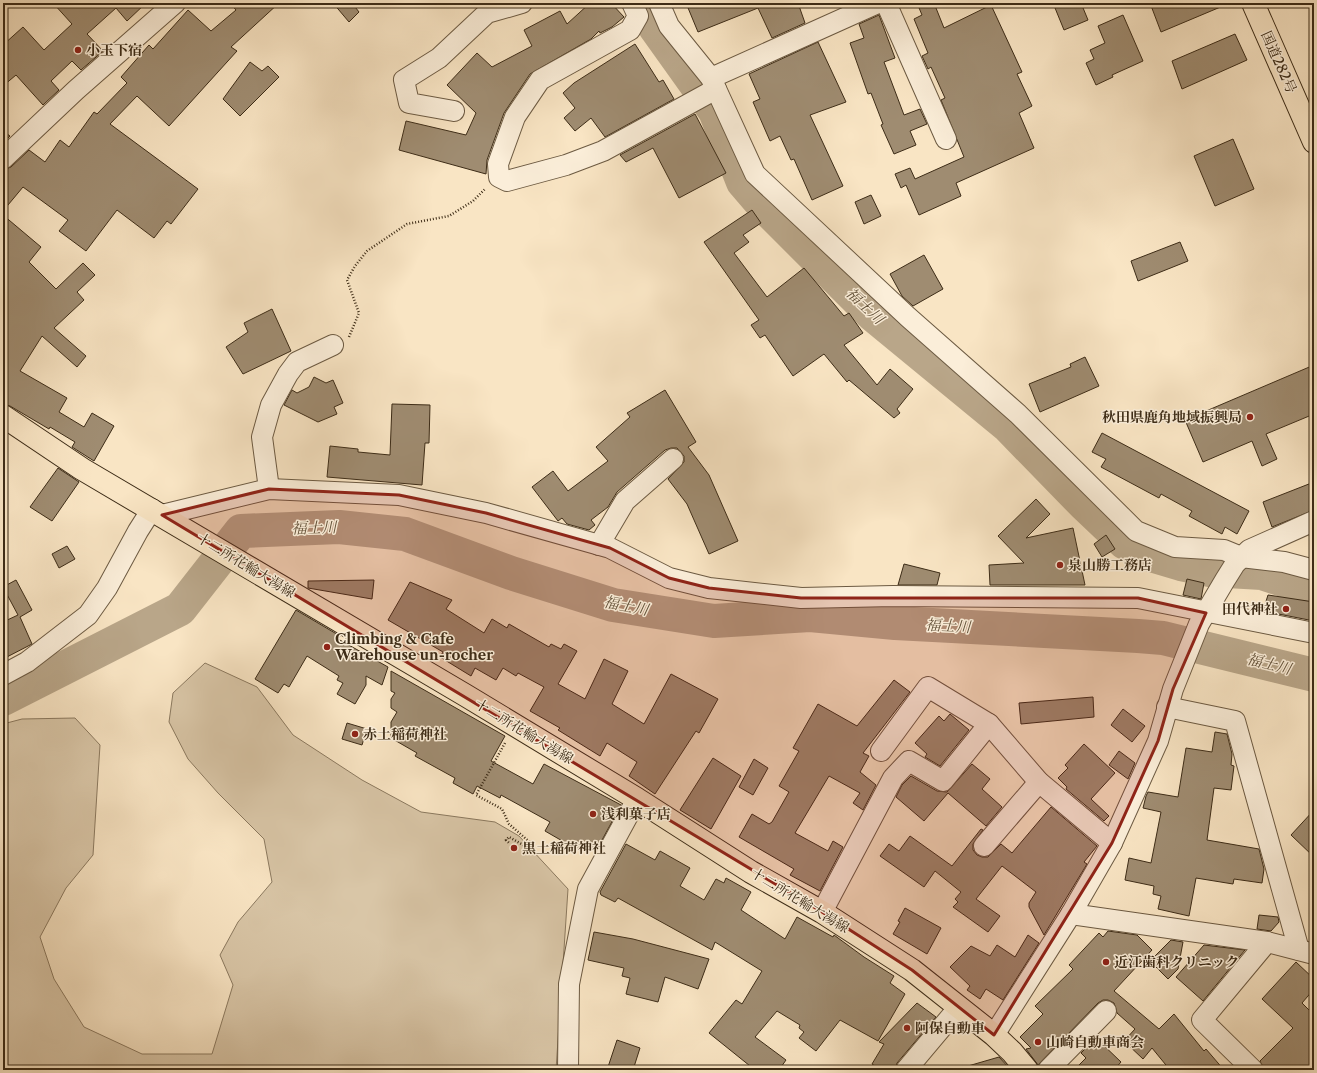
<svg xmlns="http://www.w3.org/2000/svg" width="1317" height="1073" font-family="'Libre Caslon Text','Noto Serif JP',serif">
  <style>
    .green { fill: #d9c6a7; stroke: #8b795f }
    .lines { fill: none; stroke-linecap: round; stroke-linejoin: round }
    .river { stroke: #b9a689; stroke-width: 34 }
    .building { fill: #9f8c71; stroke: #3d2c17 }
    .minor-casing { stroke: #6c5a42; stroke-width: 22 }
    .major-casing { stroke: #3d2c17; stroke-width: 24 }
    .highway-casing { stroke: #3d2c17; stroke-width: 24 }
    .path { stroke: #3d2c17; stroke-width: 2.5; stroke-dasharray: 1 2; stroke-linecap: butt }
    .minor { stroke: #fbeed9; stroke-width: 20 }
    .major { stroke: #f9e5c4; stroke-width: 22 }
    .highway { stroke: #f9e5c4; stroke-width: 22 }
    .marked { fill: #8f2418; fill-opacity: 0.2; stroke: #8f2418; stroke-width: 3; stroke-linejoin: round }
    .poi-dot { fill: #8f2418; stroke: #fbeed9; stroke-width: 1.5 }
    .labels { text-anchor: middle; stroke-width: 3; stroke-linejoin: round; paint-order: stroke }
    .poi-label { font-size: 14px; font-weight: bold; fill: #3d2c17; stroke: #fbeed9; text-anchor: start }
    .street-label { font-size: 14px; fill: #3d2c17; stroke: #fbeed9 }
    .water-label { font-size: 15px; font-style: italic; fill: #625139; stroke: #fbeed9 }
  </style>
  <rect width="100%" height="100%" fill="#f9e5c4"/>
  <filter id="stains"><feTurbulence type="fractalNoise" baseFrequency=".005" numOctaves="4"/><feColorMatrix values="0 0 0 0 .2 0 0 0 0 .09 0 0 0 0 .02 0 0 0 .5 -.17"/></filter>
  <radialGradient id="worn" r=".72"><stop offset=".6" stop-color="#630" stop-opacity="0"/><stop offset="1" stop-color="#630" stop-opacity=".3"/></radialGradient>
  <!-- green -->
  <polygon class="green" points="205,663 257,687 293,735 362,780 421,812 495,822 519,836 568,889 556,1070 3,1070 3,724 22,719 75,718 100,745 93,855 66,888 40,937 54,979 84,1027 142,1054 212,1054 233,985 220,955 238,922 272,882 264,839 218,793 188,759 169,722 173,693"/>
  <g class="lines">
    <!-- river -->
    <g class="river">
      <polyline points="643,3 655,27 715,111 743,182 761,203 872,314 1007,425 1084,504 1124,542 1144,553 1181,564 1210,570 1262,573 1314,590"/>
      <polyline points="3,699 180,609 241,531 339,527 405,534 511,573 613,605 714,621 810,615 895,623 1138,636 1163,638 1314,675"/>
    </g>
  </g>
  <!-- building -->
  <g class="building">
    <polygon points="53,3 146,3 127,21 116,8 87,34 103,51 81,70 72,61 51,81 59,90 43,105 16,75 3,86 3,45 23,27 44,50 72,24"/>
    <polygon points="230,3 279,3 231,47 237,51 169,126 137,96 110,124 198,189 171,224 167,221 154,238 117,210 86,251 59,231 68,220 23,187 3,211 3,170 11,167 29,150 45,162 60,140 69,147 94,112 97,114 127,83 121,77 149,45 153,49 188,10 211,31 236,10"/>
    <polygon points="333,3 352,3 359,12 349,22"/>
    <polygon points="590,3 611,3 624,17 612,27 600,33 599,31 591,39 530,74 504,113 487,160 486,174 399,150 406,121 466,135 476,113 447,85 477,53 492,67 532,46 524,30 560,11 567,24"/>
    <polygon points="686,3 798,3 805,23 772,38 758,8 698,32"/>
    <polygon points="917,3 934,3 944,28 991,5 1022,72 1017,74 1032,106 1019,113 1034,148 956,183 961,196 919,215 906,185 901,188 895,174 910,168 915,179 964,157 941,100 945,98 931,67 928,69 922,56 928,53 914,19 922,15"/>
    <polygon points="1053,3 1081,3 1088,20 1064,30"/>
    <polygon points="1150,3 1230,3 1161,32"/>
    <polygon points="879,15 895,58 884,62 904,115 920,109 927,124 910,131 916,145 894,154 881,125 883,124 871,93 868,94 850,43 864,38 859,24"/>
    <polygon points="1123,15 1143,61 1112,75 1113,77 1096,85 1086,63 1094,59 1090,50 1105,43 1098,26"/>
    <polygon points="1235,34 1247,60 1182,89 1172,61"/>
    <polygon points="818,42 846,102 810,115 843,186 812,200 794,159 791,160 780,136 770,141 753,102 760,99 749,74"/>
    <polygon points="635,44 659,82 663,80 674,99 605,137 591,118 575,131 564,118 575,108 563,93 574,83"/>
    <polygon points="250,62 262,71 268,66 279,77 240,116 223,99"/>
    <polygon points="695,114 726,173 679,198 653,148 626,162 620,155"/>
    <polygon points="3,131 10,136 3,143"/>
    <polygon points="1233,139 1254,189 1215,206 1194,156"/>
    <polygon points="871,195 881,216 864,224 855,202"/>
    <polygon points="752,210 761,223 743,235 749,242 734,253 767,297 804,268 844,316 849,313 863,333 844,345 877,385 890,369 913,389 897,409 900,413 894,418 849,380 847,382 824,354 793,376 765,335 760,338 751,325 759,320 704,242"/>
    <polygon points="3,215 41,247 29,262 56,289 83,263 95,275 77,292 84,300 54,328 86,356 77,367 42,336 20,371 67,398 59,412 84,427 92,413 114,426 94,461 72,447 75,442 50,427 49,429 10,406 3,404"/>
    <polygon points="1180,242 1188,261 1138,281 1131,261"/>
    <polygon points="924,255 943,289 913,306 902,296 890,274"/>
    <polygon points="272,309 291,351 243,374 226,347 248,332 244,323"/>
    <polygon points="1085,357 1099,386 1040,412 1029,384 1071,367 1070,364"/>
    <polygon points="1314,365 1314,414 1266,434 1277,459 1262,466 1252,441 1203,462 1185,420"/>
    <polygon points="314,377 326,383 333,380 343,403 334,407 337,414 318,422 284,405 292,390 297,393 309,387"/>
    <polygon points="665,390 696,442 688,447 709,475 738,541 709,554 687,504 668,479 684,462 684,456 677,448 671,448 665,450 617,492 608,507 591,520 595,525 589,530 567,524 562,518 558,521 532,487 553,471 568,491 608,461 596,447 630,417 627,413"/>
    <polygon points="392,404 430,405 429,443 425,443 422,485 327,477 330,446 358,449 358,452 390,455"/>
    <polygon points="1102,433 1249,511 1237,534 1225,527 1222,534 1189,516 1192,511 1161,494 1159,498 1101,467 1106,459 1092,452"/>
    <polygon points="58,468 79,482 52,521 30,507"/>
    <polygon points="1314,482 1314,510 1272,527 1263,502"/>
    <polygon points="1036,499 1050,514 1026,538 1073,528 1085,585 990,585 989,565 1024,563 998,536"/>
    <polygon points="1106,535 1115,549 1102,557 1094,544"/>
    <polygon points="67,546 75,559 59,568 52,554"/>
    <polygon points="904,564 940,573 937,585 898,585"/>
    <polygon points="1187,579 1204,583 1201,599 1183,595"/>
    <polygon points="16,580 32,610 20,617 32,644 3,659 3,622 18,615 3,587"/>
    <polygon points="374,580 372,599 308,588 308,581"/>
    <polygon points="410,582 452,600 446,609 484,633 492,619 507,628 509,624 549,647 551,644 561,649 564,644 577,651 558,684 585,699 604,659 628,671 612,704 644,724 671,674 718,699 699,733 696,731 655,794 629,776 637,762 607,743 600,756 558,730 560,728 530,711 544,687 518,673 516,676 503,668 496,680 475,668 471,676 440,657 443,652 388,620"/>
    <polygon points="1268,595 1314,602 1314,621 1263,611"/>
    <polygon points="296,610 340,636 338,639 388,667 382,685 366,676 366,685 355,704 337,694 343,683 337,680 339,676 307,656 289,687 284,684 278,693 255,679"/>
    <polygon points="391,671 505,736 491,761 533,784 544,764 621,805 596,851 582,843 578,850 545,831 550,822 501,795 500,798 477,786 473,794 453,783 455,778 415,756 417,753 391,738 391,722 397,712 391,708 391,699 395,693 391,691"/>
    <polygon points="894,680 910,692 863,753 869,756 860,772 876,785 863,810 853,803 860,793 829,776 795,833 828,851 833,841 843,847 820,891 790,875 794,869 739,837 752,814 769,824 772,822 789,792 779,786 799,751 793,748 818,704 857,726"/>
    <polygon points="1093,697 1094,717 1021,724 1019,703"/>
    <polygon points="1123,709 1145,726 1132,742 1111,725"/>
    <polygon points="950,714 969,730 940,766 925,757 927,754 915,743 939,716 944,721"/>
    <polygon points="347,723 367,729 362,745 342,739"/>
    <polygon points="1215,732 1227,734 1232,754 1231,765 1234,766 1231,790 1214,788 1207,840 1259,849 1264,869 1262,883 1234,879 1233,884 1196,878 1189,916 1158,909 1161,896 1153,894 1154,886 1125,880 1129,858 1151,863 1161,812 1143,808 1146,796 1148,792 1178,797 1186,748 1212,752"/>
    <polygon points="1084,744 1115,773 1091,799 1109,816 1104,821 1066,789 1067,787 1058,778 1068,768 1065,765"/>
    <polygon points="1119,751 1135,763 1128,779 1109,765"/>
    <polygon points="713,758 741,776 711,829 680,810"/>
    <polygon points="754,759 768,768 753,795 739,787"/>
    <polygon points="972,764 990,779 982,789 1002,807 986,826 948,793 924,821 896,797 902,785 911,776 937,791 947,792"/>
    <polygon points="1051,807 1097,846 1084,862 1087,864 1044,935 1029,907 1029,903 1036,892 1002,866 976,899 1000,916 988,932 953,907 958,902 955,899 961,892 935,871 924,887 880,856 889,844 899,851 910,836 952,866 981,829 983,830 973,844 973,850 977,855 982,857 988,857 1001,844 1012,853"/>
    <polygon points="1314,810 1314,857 1291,835"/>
    <polygon points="626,844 655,860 660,851 690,868 680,886 704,900 716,879 724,883 726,878 751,892 741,910 785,939 797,917 833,937 834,935 864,957 894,976 890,983 905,994 878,1041 840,1020 816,1051 799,1038 804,1032 799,1028 800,1025 777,1011 755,1037 786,1060 779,1070 755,1070 709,1033 736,1000 742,1004 762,971 715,942 712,950 618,898 615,902 601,895 600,892"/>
    <polygon points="905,908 941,928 927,954 893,934 900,922 898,921"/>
    <polygon points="1259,915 1278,917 1279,922 1271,931 1257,929"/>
    <polygon points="1108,931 1137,935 1152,950 1114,991 1159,1029 1174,1014 1204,1051 1206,1049 1224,1070 1170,1070 1152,1048 1143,1059 1124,1041 1135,1029 1117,1013 1114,1003 1108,1000 1103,1000 1098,1003 1038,1065 1026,1049 1031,1048 1020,1037 1043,1014 1035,1006 1073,969 1069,965 1099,933 1103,937"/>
    <polygon points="594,932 633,939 709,959 698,989 665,977 658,1002 626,994 630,978 622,976 624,968 588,960"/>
    <polygon points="1028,935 1039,943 1003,1000 986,989 980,999 967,990 970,986 950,967 971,946 990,956 997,945 1015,957"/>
    <polygon points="1171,940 1183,942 1178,969 1168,979 1150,961"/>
    <polygon points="1204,945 1245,950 1203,1001 1176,977"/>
    <polygon points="1296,962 1314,979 1314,989 1302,1003 1314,1015 1314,1070 1264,1070 1260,1061 1293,1028 1262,999"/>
    <polygon points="917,1003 936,1017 897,1063 895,1070 881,1070 872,1064 884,1044 879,1042"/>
    <polygon points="1096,1038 1121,1062 1114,1070 1074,1070 1086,1058 1081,1053"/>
    <polygon points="617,1040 640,1048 633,1070 607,1070"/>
    <polygon points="999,1057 1011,1070 968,1070 968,1066"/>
  </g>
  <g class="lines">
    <!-- minor casing -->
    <g class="minor-casing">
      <g id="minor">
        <polyline points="632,3 638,16 630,30 540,80 515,117 498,164 499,177 507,181 566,165 603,151 716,89"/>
        <polyline points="659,3 669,26 711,78 755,174 908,317 1018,414 1136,531 1175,547 1224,550 1241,557 1284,562 1314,570"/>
        <polyline points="886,3 946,139"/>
        <polyline points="711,78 878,3"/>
        <polyline points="454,111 409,103 404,80 439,58 487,13 522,3"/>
        <polyline points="3,159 76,90 175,3"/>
        <polyline points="269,489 262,437 271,405 288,374 297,362 333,345"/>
        <polyline points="162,515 269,489 399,495 486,513 610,548 669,578 709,588 801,598 893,596 1138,598 1314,633"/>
        <polyline points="599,545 625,501 673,459"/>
        <polyline points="3,675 27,662 88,615 107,588 138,531 152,509"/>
        <polyline points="1167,707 1235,721 1299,950"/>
        <polyline points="881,751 928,687 989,724 1039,782 1112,843"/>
        <polyline points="984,846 1039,782"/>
        <polyline points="822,912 893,778 909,761 943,781 989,724"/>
        <polyline points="1071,914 1267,942 1314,954"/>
        <polyline points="994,1035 1071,914 1112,843 1158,741 1173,689 1199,624 1225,580 1235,564 1249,550 1314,521"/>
        <polyline points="568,1070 569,984 588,889 637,799"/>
        <polyline points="906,1070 959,1007"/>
        <polyline points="1048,1070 1106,1011"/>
        <polyline points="1253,1070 1202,1020 1267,942"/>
      </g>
    </g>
    <!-- major casing -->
    <g class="major-casing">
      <polyline id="major" points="3,416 82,469 465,695 637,799 751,872 822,912 912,970 994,1035 1012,1052 1027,1070"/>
    </g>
    <!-- highway casing -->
    <g class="highway-casing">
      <polyline id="highway" points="1253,3 1314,142"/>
    </g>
    <!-- path -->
    <g class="path">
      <polyline points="349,337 359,313 347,280 355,266 367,251 407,224 449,216 473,201 485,189"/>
      <polyline points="505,743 476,795 502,809 509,824 533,845 525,846 509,837 506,840 510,844"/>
    </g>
    <!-- minor -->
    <use href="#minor" class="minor"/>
    <!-- major -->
    <use href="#major" class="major"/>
    <!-- highway -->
    <use href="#highway" class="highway"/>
  </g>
  <!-- marked area -->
  <path class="marked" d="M269,489L399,495L486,513L610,548L669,578L709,588L801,598H1138L1206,613L1173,689L1158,741L1112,843L994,1035L912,970L822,912L162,515Z"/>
  <!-- markers -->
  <g class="poi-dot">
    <circle cx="78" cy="50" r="4"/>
    <circle cx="1250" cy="417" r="4"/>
    <circle cx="1060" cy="565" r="4"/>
    <circle cx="1286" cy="609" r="4"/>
    <circle cx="327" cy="647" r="4"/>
    <circle cx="355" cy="734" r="4"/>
    <circle cx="593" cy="814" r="4"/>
    <circle cx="514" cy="848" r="4"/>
    <circle cx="1106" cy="962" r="4"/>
    <circle cx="907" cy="1028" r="4"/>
    <circle cx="1038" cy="1042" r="4"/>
  </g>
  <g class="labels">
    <!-- poi labels -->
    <g class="poi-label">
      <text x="86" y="55">小玉下宿</text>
      <text x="1242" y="422" text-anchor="end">秋田県鹿角地域振興局</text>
      <text x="1068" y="570">泉山勝工務店</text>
      <text x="1278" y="614" text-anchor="end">田代神社</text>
      <text x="335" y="644">Climbing &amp; Cafe<tspan x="335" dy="16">Warehouse un-rocher</tspan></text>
      <text x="363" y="739">赤土稲荷神社</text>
      <text x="601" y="819">浅利菓子店</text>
      <text x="522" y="853">黒土稲荷神社</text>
      <text x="1114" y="967">近江歯科クリニック</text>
      <text x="915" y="1033">阿保自動車</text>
      <text x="1046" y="1047">山崎自動車商会</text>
    </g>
    <!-- street labels -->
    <g class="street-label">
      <text transform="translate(1279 62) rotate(66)" y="5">国道282号</text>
      <text transform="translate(246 565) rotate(31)" y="5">十二所花輪大湯線</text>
      <text transform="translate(524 731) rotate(31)" y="5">十二所花輪大湯線</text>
      <text transform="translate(800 900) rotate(31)" y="5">十二所花輪大湯線</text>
    </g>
    <!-- water labels -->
    <g class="water-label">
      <text transform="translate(865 306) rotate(43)" y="5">福士川</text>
      <text transform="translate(314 528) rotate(-2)" y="5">福士川</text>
      <text transform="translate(626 606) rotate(11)" y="5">福士川</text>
      <text transform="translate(948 626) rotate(3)" y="5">福士川</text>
      <text transform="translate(1269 664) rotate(14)" y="5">福士川</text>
    </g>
  </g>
  <!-- margin -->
  <rect width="1317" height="1073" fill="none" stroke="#f9e5c4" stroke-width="16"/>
  <rect x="4" y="4" width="1309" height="1065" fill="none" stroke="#3d2c17" stroke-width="2"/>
  <rect x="8" y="8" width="1301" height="1057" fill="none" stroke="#3d2c17"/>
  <rect width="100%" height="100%" filter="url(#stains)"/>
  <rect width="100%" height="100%" fill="url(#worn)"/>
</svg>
